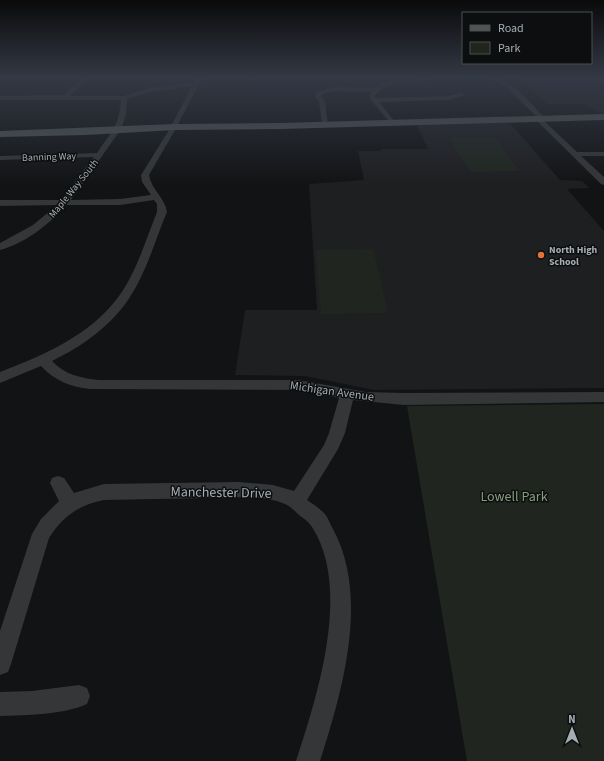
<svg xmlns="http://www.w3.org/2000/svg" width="604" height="761" font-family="'Source Sans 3',sans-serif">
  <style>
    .built { fill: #1e1f21 }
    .green { fill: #20261f }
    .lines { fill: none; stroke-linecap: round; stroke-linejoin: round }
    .minor { fill: #343638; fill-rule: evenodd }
    .major { fill: #505457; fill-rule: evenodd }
    .poi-dot { fill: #e57139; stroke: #0d0e0f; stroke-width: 1.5 }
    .labels { text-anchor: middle; stroke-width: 3; stroke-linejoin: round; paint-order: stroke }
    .far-street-label { font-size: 10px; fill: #a5aeb3; stroke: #0d0e0f }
    .far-poi-label { font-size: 10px; font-weight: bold; fill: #a5aeb3; stroke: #0d0e0f; text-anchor: start }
    .street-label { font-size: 12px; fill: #a5aeb3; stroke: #0d0e0f }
    .near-street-label { font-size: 14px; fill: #a5aeb3; stroke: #0d0e0f }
    .near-park-label { font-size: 14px; fill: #869d7d; stroke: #0d0e0f }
  </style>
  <rect width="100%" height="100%" fill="#121314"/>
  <!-- built -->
  <g class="built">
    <polygon points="518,78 604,78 604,115 584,104 548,104"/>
    <polygon points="508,121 560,180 582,181 589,188 567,189 604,231 604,388 374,390 305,376 235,375 245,310 317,310 309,184 364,180 358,151 381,151 381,149 428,149 416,124"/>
  </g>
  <!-- green -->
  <g class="green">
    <polygon points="452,137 495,138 519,170 516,170 517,171 473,172 469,170 449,138 452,138"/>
    <polygon points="373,249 388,313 321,314 316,250"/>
    <polygon points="604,404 604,761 467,761 407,406"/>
  </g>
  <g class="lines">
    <!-- minor -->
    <g class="minor">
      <path d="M82,78H88L70,96H124L149,88L194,83L196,78H202L175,130L149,175C151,189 165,198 167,212C155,240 147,271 130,297C112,325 83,346 52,361C65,375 81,378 99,380H298L366,392L404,393L604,392V402L404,405L353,400L345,433L338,449L307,500C313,504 319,508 324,513C328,517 330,524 333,529C370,597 342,692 320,761H296C317,697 352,589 312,527C309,522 303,518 299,515C295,511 290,506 285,504C262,494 231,498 207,498C173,499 138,499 104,500C79,505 63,516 49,538L11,664L8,672L0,675V631L32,534L41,519L59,501L50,483L52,478L58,476L64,478L74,493L104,484L239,482L273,485L294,491L324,445L329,433L339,398L298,390L90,389C71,387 55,381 41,366L0,383V372C44,355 91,335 119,296C137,271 146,239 157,212V204L154,200L120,205H66C50,224 24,244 0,250V243L33,225L57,205L0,206V200H61L94,157L0,160V156L97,153C111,132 119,126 121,100H0V96L63,95ZM192,86L169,130L141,175L142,182L151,195L120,199L71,200L121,129L126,115L127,99L150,92Z"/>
      <path d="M422,78H428L426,81C408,86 387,78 375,96L376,98L449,96L462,93L465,95L449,100L379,102L396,123L393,125L391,124L371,100L369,96L372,92L335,91L322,94L321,97L325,101L328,125L325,127L322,125L319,101L315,97L317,92L335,87L374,88L380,84L389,81L417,80Z"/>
      <path d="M491,78C512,78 530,103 544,117L545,118L543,120L577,152H604V156H581L604,177V185L601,184L536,120L535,119L537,117L506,87Z"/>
      <path d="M79,685L87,688L90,696L87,704C62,715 27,715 0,716V692L32,691Z"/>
    </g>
    <!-- major -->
    <polygon class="major" points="604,114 604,120 280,129 174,130 85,135 0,137 0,131 174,124 280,123"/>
  </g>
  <!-- sky -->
  <linearGradient id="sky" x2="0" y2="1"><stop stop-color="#0a0a0b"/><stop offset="0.42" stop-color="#333945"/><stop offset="1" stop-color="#333945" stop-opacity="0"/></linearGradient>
  <rect width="604" height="185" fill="url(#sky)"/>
  <!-- markers -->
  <circle class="poi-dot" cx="541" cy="255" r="4"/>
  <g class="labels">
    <!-- far-street labels -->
    <g class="far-street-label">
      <text transform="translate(49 156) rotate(-2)" y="4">Banning Way</text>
      <text transform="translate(73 188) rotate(-51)" y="4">Maple Way South</text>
    </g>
    <!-- far-poi labels -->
    <g class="far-poi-label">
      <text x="549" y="253">North High<tspan x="549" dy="12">School</tspan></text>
    </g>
    <!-- street labels -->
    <g class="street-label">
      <text transform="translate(332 391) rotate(8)" y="4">Michigan Avenue</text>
    </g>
    <!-- near-street labels -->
    <g class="near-street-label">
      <text transform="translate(221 492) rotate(1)" y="5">Manchester Drive</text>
    </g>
    <!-- near-park labels -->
    <g class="near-park-label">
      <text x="514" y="501">Lowell Park</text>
    </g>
  </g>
  <!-- legend -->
  <rect x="462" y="12" width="130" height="52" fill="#0d0e0f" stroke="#4a4e51"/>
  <rect x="470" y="25" width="20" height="6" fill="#505457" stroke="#4a4e51"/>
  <text x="498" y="32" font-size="12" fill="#a5aeb3">Road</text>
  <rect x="470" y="42" width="20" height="12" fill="#20261f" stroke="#4a4e51"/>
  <text x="498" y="52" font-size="12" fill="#a5aeb3">Park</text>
  <!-- north arrow -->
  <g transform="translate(572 729)" stroke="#0d0e0f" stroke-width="3" paint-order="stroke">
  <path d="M0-3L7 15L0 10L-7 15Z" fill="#a5aeb3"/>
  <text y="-6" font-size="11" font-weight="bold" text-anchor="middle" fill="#a5aeb3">N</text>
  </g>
</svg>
